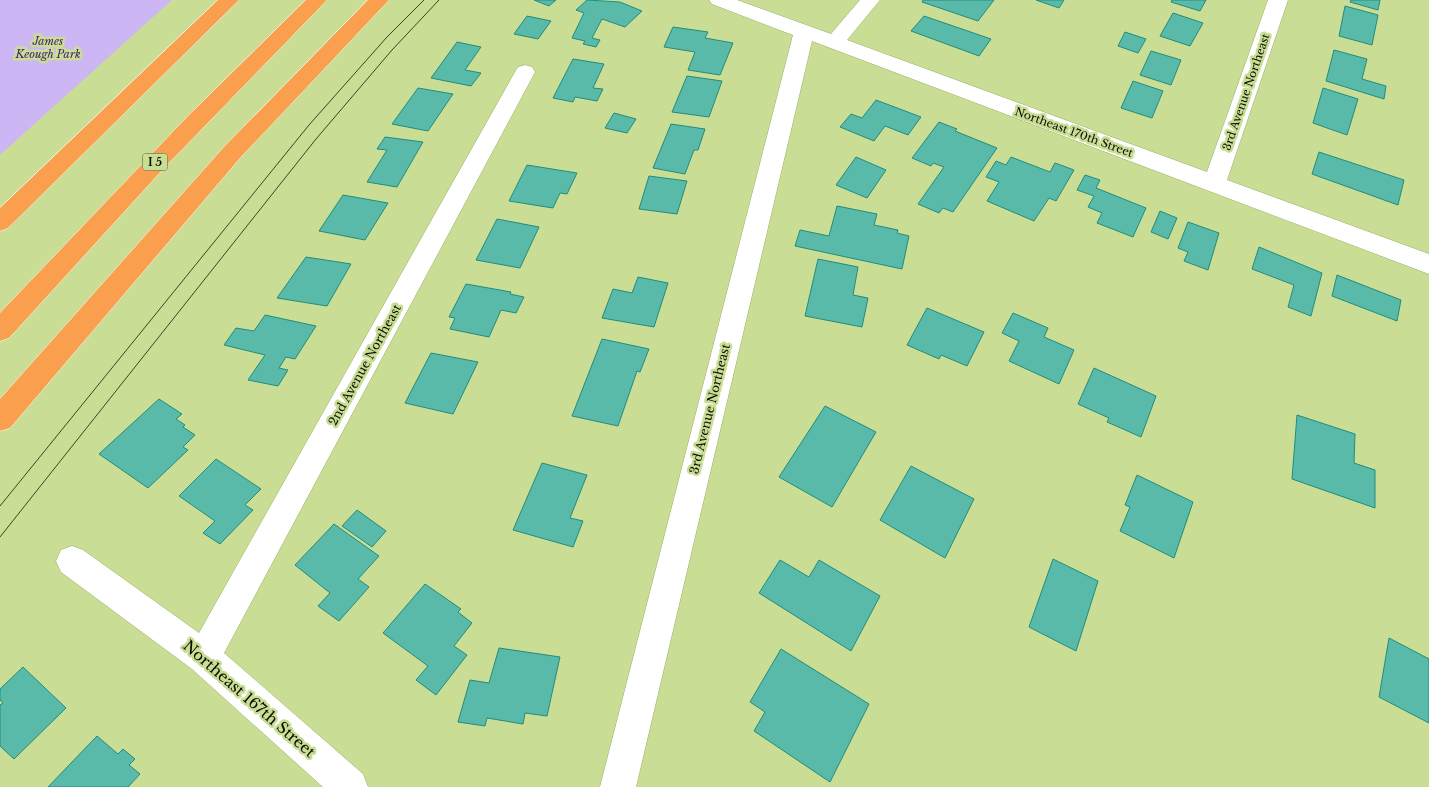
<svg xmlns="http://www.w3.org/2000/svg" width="1429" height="787" font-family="'Libre Baskerville',serif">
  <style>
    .green { fill: #ccb7f4 }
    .building { fill: #59baa9; stroke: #228c7c }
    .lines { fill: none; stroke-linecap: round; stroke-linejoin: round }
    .minor-casing { stroke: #9dae68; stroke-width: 1 }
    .highway-casing { stroke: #fff; stroke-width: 1 }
    .minor { fill: #fff; fill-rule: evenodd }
    .highway { fill: #f99f4d; fill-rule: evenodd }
    .tram { stroke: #3c4426; stroke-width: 1 }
    .labels { text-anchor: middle; stroke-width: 5; stroke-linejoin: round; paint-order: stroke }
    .far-park-label { font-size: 11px; font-style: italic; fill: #441974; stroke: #cadd95 }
    .far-street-label { font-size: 11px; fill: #0b1000; stroke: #cadd95 }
    .shield { fill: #cadd95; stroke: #444e2d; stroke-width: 1 }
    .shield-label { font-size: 11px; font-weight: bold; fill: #0b1000 }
    .street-label { font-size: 12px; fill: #0b1000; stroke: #cadd95 }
    .near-street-label { font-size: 15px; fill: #0b1000; stroke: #cadd95 }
  </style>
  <rect width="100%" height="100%" fill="#cadd95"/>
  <!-- green -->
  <polygon class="green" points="0,0 172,0 0,155"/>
  <!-- building -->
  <g class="building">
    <polygon points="534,0 556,0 549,6"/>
    <polygon points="587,0 620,2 642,11 625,27 602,19 592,38 600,40 596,47 583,44 585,41 572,38 584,13 576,10"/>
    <polygon points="923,0 994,0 978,21 922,2"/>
    <polygon points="1036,0 1064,0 1059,8"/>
    <polygon points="1172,0 1206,0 1200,11 1171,2"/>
    <polygon points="1351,0 1380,0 1378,10 1350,2"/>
    <polygon points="1345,6 1378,15 1372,45 1339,36"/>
    <polygon points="1173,13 1203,23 1190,46 1160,36"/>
    <polygon points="527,16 551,21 538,39 514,34"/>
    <polygon points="924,16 991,39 979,56 911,31"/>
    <polygon points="673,27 708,32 705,38 733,43 720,75 688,70 695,52 664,47"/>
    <polygon points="1125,32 1146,39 1138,53 1118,46"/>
    <polygon points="457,42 481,47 465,70 481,73 471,86 431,78"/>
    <polygon points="1334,50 1367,59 1362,79 1386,86 1384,99 1326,81"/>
    <polygon points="1151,51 1181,60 1171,85 1140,75"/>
    <polygon points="573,59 604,64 593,88 603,89 597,101 575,97 573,102 553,98"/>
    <polygon points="687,76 722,81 709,117 672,112"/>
    <polygon points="1133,81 1163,91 1152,118 1121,108"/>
    <polygon points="418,88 453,94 428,131 392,124"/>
    <polygon points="1323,88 1358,99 1347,135 1313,123"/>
    <polygon points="876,100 921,117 908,135 885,126 874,141 840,127 851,114 862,118"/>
    <polygon points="614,113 636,119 627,133 605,128"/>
    <polygon points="939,122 957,129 955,131 997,148 953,212 943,208 939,213 918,204 944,167 933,163 931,166 912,158"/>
    <polygon points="671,124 705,129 698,150 694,150 685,174 653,168"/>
    <polygon points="385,137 423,142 397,187 367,182 387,150 377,149"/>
    <polygon points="1319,152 1404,180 1398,205 1312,174"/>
    <polygon points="856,157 886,170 867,198 836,185"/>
    <polygon points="1011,157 1050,172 1055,163 1074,170 1056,201 1049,198 1034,221 987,201 999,182 986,177 996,161 1006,165"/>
    <polygon points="527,165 577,173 567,194 560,193 553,208 509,201"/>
    <polygon points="1085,175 1100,180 1096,188 1146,208 1133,237 1097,223 1102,213 1088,207 1094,196 1077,190"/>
    <polygon points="649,176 687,181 677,214 639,209"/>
    <polygon points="343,195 388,203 365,240 319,231"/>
    <polygon points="837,206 877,214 874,225 898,230 897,233 909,236 902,269 795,246 800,230 829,236"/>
    <polygon points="1160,211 1177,218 1168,239 1151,232"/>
    <polygon points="497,219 539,227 520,268 476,260"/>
    <polygon points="1188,222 1219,233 1208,270 1184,261 1188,252 1178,248"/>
    <polygon points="1259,247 1322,273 1311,316 1288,307 1294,285 1252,269"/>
    <polygon points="306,257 351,264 327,306 277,298"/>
    <polygon points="818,259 858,267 853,295 868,298 862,327 805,316"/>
    <polygon points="1337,275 1401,300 1397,321 1332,296"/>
    <polygon points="638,277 668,283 654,327 602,318 613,289 632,293"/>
    <polygon points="466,284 511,292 510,294 524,297 516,313 501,310 489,337 450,329 455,318 449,317"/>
    <polygon points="927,308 984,332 967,366 941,355 939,359 907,345"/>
    <polygon points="1013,313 1048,328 1044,337 1074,350 1059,384 1009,361 1019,341 1002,333"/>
    <polygon points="265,315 316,326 295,359 286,357 279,368 288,370 278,386 248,380 265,355 224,345 236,328 254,331"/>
    <polygon points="602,339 649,349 640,372 637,371 618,426 572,416"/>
    <polygon points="431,353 478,362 453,414 405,403"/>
    <polygon points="1094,368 1156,396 1141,437 1107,422 1109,418 1078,404"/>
    <polygon points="159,399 182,414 176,419 185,425 183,427 195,435 183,447 188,450 148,488 99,454"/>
    <polygon points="825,406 876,432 832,507 779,477"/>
    <polygon points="1297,415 1355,434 1354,463 1375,470 1375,508 1292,479"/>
    <polygon points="216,459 261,489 245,505 253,510 220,544 203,533 215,521 179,496"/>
    <polygon points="542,463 587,475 570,518 583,521 573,547 513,530"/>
    <polygon points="911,466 974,499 945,558 880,520"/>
    <polygon points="1137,475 1193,502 1174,558 1120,531 1130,507 1125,505"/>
    <polygon points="357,510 386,531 372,547 342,526"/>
    <polygon points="334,524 379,556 358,579 369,587 339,621 318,606 330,593 295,565"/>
    <polygon points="1053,559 1098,581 1076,651 1029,627"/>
    <polygon points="780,560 809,577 819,560 880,596 851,651 759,593"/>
    <polygon points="425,584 461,609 458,612 472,623 454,646 467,655 436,695 416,680 428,666 383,633"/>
    <polygon points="1389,638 1429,659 1429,723 1379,697"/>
    <polygon points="499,648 560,657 547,716 525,713 523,724 487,718 485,726 458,722 470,680 489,683"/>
    <polygon points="781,649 869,704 830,782 754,731 765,712 750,702"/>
    <polygon points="23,667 66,708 14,759 0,746 0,705 3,703 0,700 0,689"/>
    <polygon points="97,736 118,754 123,749 135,759 129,765 140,774 128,787 48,787"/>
  </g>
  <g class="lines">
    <!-- minor casing -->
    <g class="minor-casing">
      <g id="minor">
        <polygon points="709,0 737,0 831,34 860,0 880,0 847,40 1207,172 1268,0 1288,0 1227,180 1429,254 1429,274 812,41 636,787 600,787 793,35 712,4"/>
        <polygon points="525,65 532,67 535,72 224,653 363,774 368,787 323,787 192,669 61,572 56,561 61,550 72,546 83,550 199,633 515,72 518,67"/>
      </g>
    </g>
    <!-- highway casing -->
    <g class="highway-casing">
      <g id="highway">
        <polygon points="218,0 239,0 8,228 0,231 0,208"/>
        <polygon points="306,0 327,0 164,168 9,338 0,341 0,313 188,116"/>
        <polygon points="368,0 389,0 240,158 10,428 0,431 0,399 224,147"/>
      </g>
    </g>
    <!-- minor -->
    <use href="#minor" class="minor"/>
    <!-- highway -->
    <use href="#highway" class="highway"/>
    <!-- tram -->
    <g class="tram">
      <polyline points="0,506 309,125 387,37 424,0"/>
      <polyline points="0,537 316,139 392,50 439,0"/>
    </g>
  </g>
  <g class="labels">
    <!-- far-park labels -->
    <g class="far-park-label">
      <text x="48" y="45">James<tspan x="48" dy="13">Keough Park</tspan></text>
    </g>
    <!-- far-street labels -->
    <g class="far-street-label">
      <text transform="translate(1246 92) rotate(-71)" y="4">3rd Avenue Northeast</text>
      <text transform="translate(1074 132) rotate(20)" y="4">Northeast 170th Street</text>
    </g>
    <!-- shield labels -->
    <rect class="shield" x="142.5" y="153.5" width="25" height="17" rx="4"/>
    <g class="shield-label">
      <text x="155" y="166">I 5</text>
    </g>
    <!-- street labels -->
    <g class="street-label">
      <text transform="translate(365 365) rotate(-61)" y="4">2nd Avenue Northeast</text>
      <text transform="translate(710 409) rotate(-76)" y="4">3rd Avenue Northeast</text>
    </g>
    <!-- near-street labels -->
    <g class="near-street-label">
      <text transform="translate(249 699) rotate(41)" y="5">Northeast 167th Street</text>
    </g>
  </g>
</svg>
